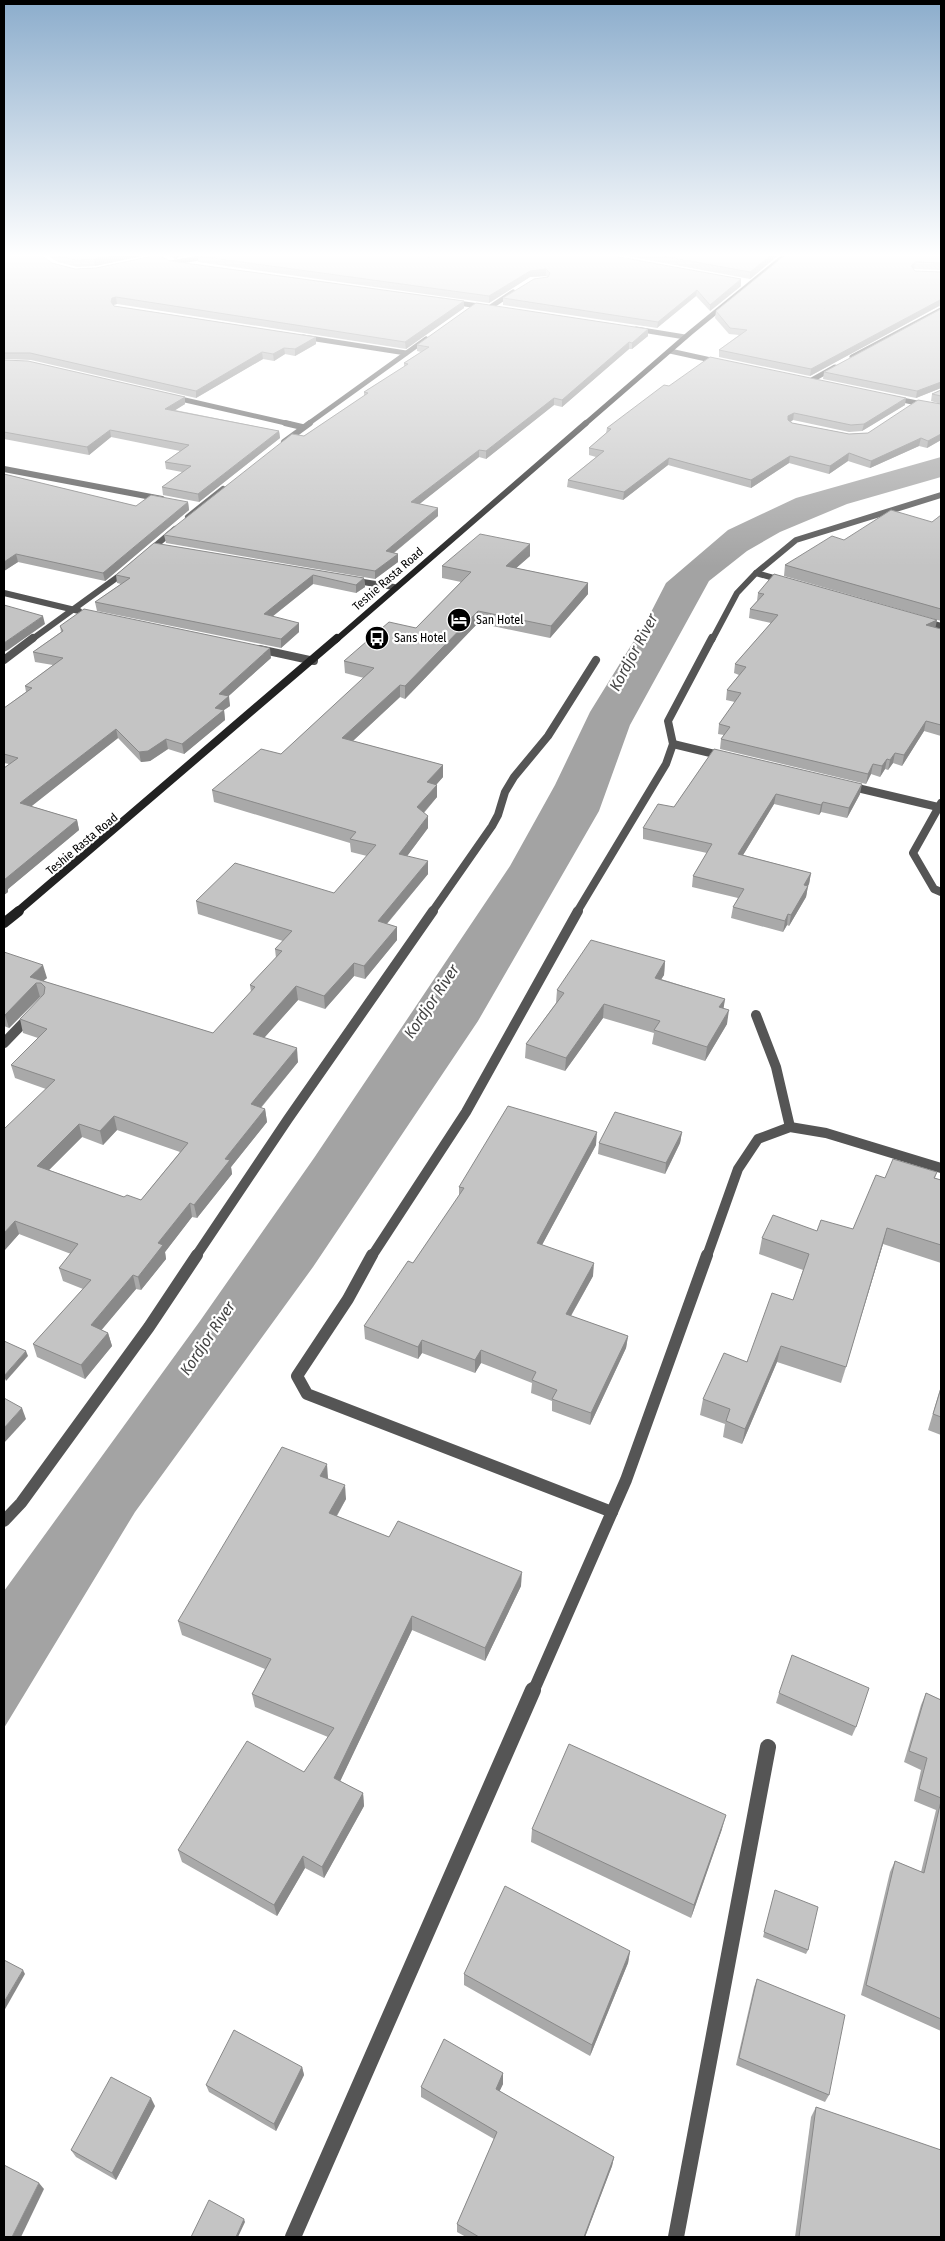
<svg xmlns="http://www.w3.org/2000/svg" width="945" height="2241" font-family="'Fira Sans Condensed',sans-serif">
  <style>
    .water { fill: #a3a3a3 }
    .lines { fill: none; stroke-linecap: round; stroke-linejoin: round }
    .lane-far2 { stroke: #555; stroke-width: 8 }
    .lane-far1 { stroke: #555; stroke-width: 10 }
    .lane { stroke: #555; stroke-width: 12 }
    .street-far5 { stroke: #555; stroke-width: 5 }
    .street-far4 { stroke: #555; stroke-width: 6 }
    .street-far3 { stroke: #555; stroke-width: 8 }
    .street-far2 { stroke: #555; stroke-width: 10 }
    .street-far1 { stroke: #555; stroke-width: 12 }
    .street { stroke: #555; stroke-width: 16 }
    .secondary-far3 { stroke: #222; stroke-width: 5 }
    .secondary-far2 { stroke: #222; stroke-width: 6 }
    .secondary-far1 { stroke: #222; stroke-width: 8 }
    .secondary { stroke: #222; stroke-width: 10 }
    .wall { fill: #a9a9a9; fill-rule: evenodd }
    .shaded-wall { fill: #898989 }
    .building { fill: #c4c4c4; stroke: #898989; fill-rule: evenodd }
    .labels { text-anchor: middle; stroke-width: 4.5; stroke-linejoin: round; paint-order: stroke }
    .far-street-label { font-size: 12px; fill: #000; stroke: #fff }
    .far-poi-label { font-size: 12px; fill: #000; stroke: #fff; text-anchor: start }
    .water-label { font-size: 16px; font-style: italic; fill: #444; stroke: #fff }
  </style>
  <rect width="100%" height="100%" fill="#fff"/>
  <!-- water -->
  <polygon class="water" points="941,457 941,477 847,504 780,532 747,551 709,581 630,725 599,811 478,1021 313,1267 135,1512 4,1728 4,1591 200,1321 314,1158 510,866 555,785 590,712 648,618 666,583 728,530 796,498"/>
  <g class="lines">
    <!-- lane-far2 -->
    <polyline class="lane-far2" points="432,912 492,826 498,815 505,792 514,777 548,736 596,660"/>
    <!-- lane-far1 -->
    <g class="lane-far1">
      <polyline points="4,1043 30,1016"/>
      <polyline points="196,1256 288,1119 433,911"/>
    </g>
    <!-- lane -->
    <polyline class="lane" points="4,1521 21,1503 149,1327 197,1255"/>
    <!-- street-far5 -->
    <g class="street-far5">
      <polyline points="171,263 226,253"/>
      <polyline points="451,302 486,307"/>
      <polyline points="489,308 513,292"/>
      <polyline points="636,329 685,337"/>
      <polyline points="303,337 406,353"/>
      <polyline points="670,351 720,362"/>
      <polyline points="852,357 941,310"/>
      <polyline points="810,381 835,367"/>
      <polyline points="172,397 290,424"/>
      <polyline points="893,398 941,408"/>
      <polyline points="308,424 426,339"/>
    </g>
    <!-- street-far4 -->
    <g class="street-far4">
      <polyline points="285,423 302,427"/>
      <polyline points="284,442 310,423"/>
      <polyline points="4,469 162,499"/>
      <polyline points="188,517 223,489"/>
      <polyline points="148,552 175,529"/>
      <polyline points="756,573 784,581"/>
      <polyline points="351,580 394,587"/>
      <polyline points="4,593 79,611"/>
      <polyline points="923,621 941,626"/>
      <polyline points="31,640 126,571"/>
      <polyline points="712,640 737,593 756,573 796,540 941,495"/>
    </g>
    <!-- street-far3 -->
    <g class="street-far3">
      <polyline points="259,649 314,661"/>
      <polyline points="4,660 33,638"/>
      <polyline points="673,744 723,756"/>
      <polyline points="849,786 938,807"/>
      <polyline points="941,803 913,853 934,889 941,892"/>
      <polyline points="577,912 666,764 673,744 668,721 712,638"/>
    </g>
    <!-- street-far2 -->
    <g class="street-far2">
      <polyline points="756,1015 776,1067 790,1127"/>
      <polyline points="372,1256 466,1112 578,911"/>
      <polyline points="707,1256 738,1169 758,1139 790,1127 826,1133 941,1168"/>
    </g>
    <!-- street-far1 -->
    <g class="street-far1">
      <polyline points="372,1255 348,1299 297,1376 307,1394 612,1512"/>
      <polyline points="533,1692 626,1480 707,1255"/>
    </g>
    <!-- street -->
    <g class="street">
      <polyline points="293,2237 533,1690"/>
      <polyline points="676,2237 768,1747"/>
    </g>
    <!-- secondary-far3 -->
    <polyline class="secondary-far3" points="585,424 690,333 788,253"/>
    <!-- secondary-far2 -->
    <polyline class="secondary-far2" points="336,640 586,423"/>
    <!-- secondary-far1 -->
    <polyline class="secondary-far1" points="17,912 337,638"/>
    <!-- secondary -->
    <polyline class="secondary" points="4,923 19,911"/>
  </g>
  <!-- wall -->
  <g class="wall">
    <polygon points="43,253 156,253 95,266 77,267 58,262"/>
    <polygon points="160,253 200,253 179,257 176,259"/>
    <polygon points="429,253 597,253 741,286 710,311 696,296 657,328 503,305 503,298 548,277 546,276 530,277 489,303 198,262 198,256 428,257 432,256"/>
    <polygon points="611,253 781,253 750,279"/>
    <polygon points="941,253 941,270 913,269 915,271 941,272 941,307 939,306 810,376 719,357 719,350 739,335 729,334 715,318 716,311"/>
    <polygon points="4,254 52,263 75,269 96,268 170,261 464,301 464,308 406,349 117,304 113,305 114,306 316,337 316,344 295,356 285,354 274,361 263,359 196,398 31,360 4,359"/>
    <polygon points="941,309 941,388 916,398 823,379 824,372"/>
    <polygon points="648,329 648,336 632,349 629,349 562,407 554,405 486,459 479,457 419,504 438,516 394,553 398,554 398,562 375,579 166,543 164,535 304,436 364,396 364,392 404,367 404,363 421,352 417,351 417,345"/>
    <polygon points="4,360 185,397 185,404 175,410 279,431 280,438 199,502 163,495 162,487 182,472 166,469 165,462 180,451 111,437 89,455 4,439"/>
    <polygon points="669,386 905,405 862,431 849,432 793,420 791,421 792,423 849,434 868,433 941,404 941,440 927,448 919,446 870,468 848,461 829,474 789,463 751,488 668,465 623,500 567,487 568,480 596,457 589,455 589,448 606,433 607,428"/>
    <polygon points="941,390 941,404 931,401 932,394"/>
    <polygon points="4,474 136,506 188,502 189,510 105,581 18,562 4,571"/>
    <polygon points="941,515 941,621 784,576 785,565 844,540 932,522"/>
    <polygon points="154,543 364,578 365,587 356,593 313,584 272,617 299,632 281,648 97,611 95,602 121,584 117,583 116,575"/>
    <path d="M530,544V556L516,568L588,583V594L550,638L478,623L405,699L400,697L353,741L443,765V777L436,785L437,797L424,813L428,828L407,856L428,874L387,924L397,927V940L365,979L354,976L325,1009L298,1000L264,1038L298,1062L261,1108L265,1109L267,1122L231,1167L232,1174L197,1218L192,1217L165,1252L166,1259L141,1290L136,1289L101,1330L108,1333L112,1346L85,1379L37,1357L33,1344L83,1289L63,1281L59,1268L71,1254L19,1234L4,1251L46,1089L15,1078L11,1065L38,1038L23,1033L20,1019L42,997H40L9,1028L4,1026V952L47,978L43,981L213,1033L251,992L250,985L276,958L275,949L283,941L198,914L196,901L334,893L367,856L351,852L350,843L214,802L212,790L281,754L364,678L345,673L344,661L416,628L461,582L442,578V566ZM117,1130L180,1152L141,1200L124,1197L49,1170L82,1137L103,1145Z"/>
    <polygon points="758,593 941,629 941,736 924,731 902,766 893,763 888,770 885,769 880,777 871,774 866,784 720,749 721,739 724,735 718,734 719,724 735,702 726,700 727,690 739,675 734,673 735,664 771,623 749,618 750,609 757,601"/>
    <polygon points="60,626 271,658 228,696 230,706 224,710 225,720 184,754 168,749 150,761 141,762 118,738 31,806 77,820 79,830 8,889 8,892 4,895 4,768 9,764 4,763 4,708 26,692 25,686 53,665 35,662 33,652 61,632"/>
    <polygon points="714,749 860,794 847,818 821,812 819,815 774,804 743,855 811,873 809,884 808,886 806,897 789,926 787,925 783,932 731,918 733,907 738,898 692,887 693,876 707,853 643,839 643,828 674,807"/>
    <polygon points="665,961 664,975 661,979 725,999 723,1008 727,1024 705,1061 652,1044 654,1033 603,1018 565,1071 525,1058 526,1044 556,1003 557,990"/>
    <polygon points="682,1132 680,1143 665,1174 598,1154 599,1143"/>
    <polygon points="596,1145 542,1245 593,1276 571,1316 628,1336 626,1348 590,1425 552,1411 552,1401 531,1393 532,1383 481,1363 475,1373 422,1353 418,1359 365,1339 364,1326 413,1263 459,1196 459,1187"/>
    <polygon points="937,1172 935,1178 941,1180 941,1263 883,1244 841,1383 777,1362 742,1444 723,1437 725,1424 700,1415 703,1399 747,1362 793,1300 803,1270 759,1254 762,1238 817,1231 853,1229 885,1178"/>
    <polygon points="941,1386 941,1435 928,1430"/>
    <polygon points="328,1478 328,1479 346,1499 337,1516 389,1537 521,1586 485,1661 412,1630 340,1781 363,1793 364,1806 324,1878 305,1868 277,1916 182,1862 178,1850 304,1772 328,1737 255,1707 252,1694 265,1669 182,1635 178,1621"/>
    <polygon points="779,1693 856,1727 852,1736 776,1703"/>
    <polygon points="926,1693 941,1700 941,2031 861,1995 890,1872 895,1861 921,1872 936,1810 914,1801 921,1770 904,1762 921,1705"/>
    <polygon points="532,1829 722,1829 691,1918 531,1842"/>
    <polygon points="775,1890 808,1950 806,1954 763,1937"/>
    <polygon points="630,1951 628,1963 590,2056 464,1985 464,1974"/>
    <polygon points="757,1979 829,2095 825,2102 736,2065 754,1987"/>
    <polygon points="302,2067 304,2075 276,2131 209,2092 206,2085"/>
    <polygon points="503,2073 503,2084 499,2091 614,2157 612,2166 585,2237 466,2237 457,2232 457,2224 494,2139 421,2097 421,2087"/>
    <polygon points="155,2106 116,2180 76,2157 71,2150"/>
    <polygon points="816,2107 941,2237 795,2237 811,2117"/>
  </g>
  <!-- shaded-wall -->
  <g class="shaded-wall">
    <polygon points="124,253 156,253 95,266 94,259"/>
    <polygon points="175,253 200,253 179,257 176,259"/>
    <polygon points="774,253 781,253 750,279 750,272"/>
    <polygon points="915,262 914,269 910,272 911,266"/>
    <polygon points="546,269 546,276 530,277 489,303 489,296 530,271"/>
    <polygon points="741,279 741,286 710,311 710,305"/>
    <polygon points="697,290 696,296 657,328 658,322"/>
    <polygon points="116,297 117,304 113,305 111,302 112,298"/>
    <polygon points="940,300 939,306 810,376 811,369"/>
    <polygon points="464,301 464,308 406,349 405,342"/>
    <polygon points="648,329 648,336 632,349 632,343"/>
    <polygon points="316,337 316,344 295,356 295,349"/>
    <polygon points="629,342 629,349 562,407 562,400"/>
    <polygon points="284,348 285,354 274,361 273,354"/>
    <polygon points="262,352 263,359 196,398 196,391"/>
    <polygon points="941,382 941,388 916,398 917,391"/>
    <polygon points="185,397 185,404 166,416 165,409"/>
    <polygon points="554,398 554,405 486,459 486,451"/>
    <polygon points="906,398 905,405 862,431 864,424"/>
    <polygon points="794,413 793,420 787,424 788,416"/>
    <polygon points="110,430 111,437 89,455 87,447"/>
    <polygon points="279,431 280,438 199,502 198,494"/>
    <polygon points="941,434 941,440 927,448 928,441"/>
    <polygon points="921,438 919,446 870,468 871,461"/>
    <polygon points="479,450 479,457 412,510 411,502"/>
    <polygon points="849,453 848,461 829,474 830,466"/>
    <polygon points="790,456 789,463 751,488 751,480"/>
    <polygon points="669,458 668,465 623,500 624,492"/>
    <polygon points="188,502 189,510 105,581 103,573"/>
    <polygon points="438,508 438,516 386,559 386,551"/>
    <polygon points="530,544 530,556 506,577 506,566"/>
    <polygon points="16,554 18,562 4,571 4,562"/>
    <polygon points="398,554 398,562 375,579 375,571"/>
    <polygon points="313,575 313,584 264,623 264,614"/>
    <polygon points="364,578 365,587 356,593 356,585"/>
    <polygon points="588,583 588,594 550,638 551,626"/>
    <polygon points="478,611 478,623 405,699 405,686"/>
    <polygon points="43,616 45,624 8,650 4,652 4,643"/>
    <polygon points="937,620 935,630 926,625"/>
    <polygon points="299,623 299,632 281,648 281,639"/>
    <polygon points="270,648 271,658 221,703 229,696 230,706 224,710 225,720 184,754 182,744 215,708 219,694"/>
    <polygon points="400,685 400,697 343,750 342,738"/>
    <polygon points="926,721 924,731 902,766 904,755"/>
    <polygon points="116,729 118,738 23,813 20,803"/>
    <polygon points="166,739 168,749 150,761 141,762 139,752"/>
    <polygon points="895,753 893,763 888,770 890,760"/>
    <polygon points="887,759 885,769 880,777 882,766"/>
    <polygon points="873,764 871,774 866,784 868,774"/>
    <polygon points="443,765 443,777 427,795 427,782"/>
    <polygon points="862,784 860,794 847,818 849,808"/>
    <polygon points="437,785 437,797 417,820 417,807"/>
    <polygon points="776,794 774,804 737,865 738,854"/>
    <polygon points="823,802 821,812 819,815 821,805"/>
    <polygon points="428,816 428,828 399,867 399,854"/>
    <polygon points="77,820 79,830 8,889 8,892 4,895 4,880"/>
    <polygon points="428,861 428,874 378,934 378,921"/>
    <polygon points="811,873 809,884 802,896 804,885"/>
    <polygon points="808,886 806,897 789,926 791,915"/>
    <polygon points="788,914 787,925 783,932 785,921"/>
    <polygon points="397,927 397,940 365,979 364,966"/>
    <polygon points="665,961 664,975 654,991 655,978"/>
    <polygon points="354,963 354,976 325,1009 324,996"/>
    <polygon points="43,965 47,978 41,983 36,983 40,997 9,1028 5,1015 30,977"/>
    <polygon points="296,986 298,1000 255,1048 253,1034"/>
    <polygon points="725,999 723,1012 719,1007"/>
    <polygon points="604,1004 603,1018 565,1071 566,1058"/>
    <polygon points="729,1010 727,1024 705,1061 707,1047"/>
    <polygon points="297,1048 298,1062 252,1118 251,1104"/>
    <polygon points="265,1109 267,1122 231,1167 232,1174 197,1218 194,1205 225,1159"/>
    <polygon points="114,1116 117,1130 103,1145 100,1131"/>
    <polygon points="79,1124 82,1137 40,1179 37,1166"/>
    <polygon points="597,1132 596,1145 536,1256 537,1243"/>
    <polygon points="682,1132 680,1143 665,1174 666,1163"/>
    <polygon points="190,1203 192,1217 165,1252 166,1259 141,1290 138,1277 158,1243"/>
    <polygon points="15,1221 19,1234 4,1251 4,1233"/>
    <polygon points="887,1228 883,1244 841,1383 846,1367"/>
    <polygon points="594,1263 593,1276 565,1326 566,1314"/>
    <polygon points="133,1275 136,1289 94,1339 91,1325"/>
    <polygon points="108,1333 112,1346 85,1379 81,1365"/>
    <polygon points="628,1336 626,1348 590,1425 591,1413"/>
    <polygon points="422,1340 422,1353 418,1359 418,1347"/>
    <polygon points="781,1346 777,1362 742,1444 745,1429"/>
    <polygon points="481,1350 481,1363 475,1373 475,1360"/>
    <polygon points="26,1351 28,1356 6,1381 4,1376"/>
    <polygon points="22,1408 26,1419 4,1443 4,1428"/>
    <polygon points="327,1464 328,1478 322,1490 320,1476"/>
    <polygon points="345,1485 346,1499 330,1527 329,1513"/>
    <polygon points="522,1572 521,1586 485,1661 485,1648"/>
    <polygon points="412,1616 412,1630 336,1790 334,1778"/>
    <polygon points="363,1793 364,1806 324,1878 322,1867"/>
    <polygon points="726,1815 722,1829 691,1918 694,1905"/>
    <polygon points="303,1856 305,1868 277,1916 274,1905"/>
    <polygon points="630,1951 628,1963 590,2056 592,2045"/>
    <polygon points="23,1970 25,1974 4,2011 4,2002"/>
    <polygon points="302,2067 304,2075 276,2131 274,2124"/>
    <polygon points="503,2073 503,2084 496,2099 496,2089"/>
    <polygon points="151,2098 155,2106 116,2180 112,2173"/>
    <polygon points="614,2157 612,2166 585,2237 584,2237"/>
    <polygon points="39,2183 44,2189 21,2237 12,2237"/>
    <polygon points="244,2219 245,2222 238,2237 236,2237"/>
  </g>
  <!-- building -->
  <g class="building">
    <polygon points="7,253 38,253 52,263 75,269 96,268 158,255 170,261 464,301 405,342 116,297 112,298 111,302 114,306 316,337 295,349 284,348 273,354 262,352 196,391 30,353 4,353 4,254"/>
    <polygon points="53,253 124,253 94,259 76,260 57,256"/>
    <polygon points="212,253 423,253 428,257 432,256 432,253 597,253 741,279 710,305 697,290 658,322 503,298 534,279 548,277 550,273 546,269 530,271 489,296 198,256"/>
    <polygon points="646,253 774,253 750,272"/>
    <polygon points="788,253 941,253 941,263 915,262 911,266 915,271 941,272 941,300 940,300 811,369 719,350 747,330 730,328 716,311"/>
    <polygon points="476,303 648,329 632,343 629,342 562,400 554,398 486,451 479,450 411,502 438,508 386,551 398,554 375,571 164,535 292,434 304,436 368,393 364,392 408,364 404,363 429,347 417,345"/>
    <polygon points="941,309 941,382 917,391 824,372"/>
    <polygon points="710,357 906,398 864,424 851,425 794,413 788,416 788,420 792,423 849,434 868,433 918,400 941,404 941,434 928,441 921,438 871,461 849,453 830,466 790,456 751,480 669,458 624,492 568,480 604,451 589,448 611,429 607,428 664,385 669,386"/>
    <polygon points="4,360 28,361 185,397 165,409 279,431 198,494 162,487 191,466 165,462 189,445 110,430 87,447 4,432"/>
    <polygon points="941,390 941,396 932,394"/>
    <polygon points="4,474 136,506 151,495 188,502 103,573 16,554 4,562"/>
    <polygon points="891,510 932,522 941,515 941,609 785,565 832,536 844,540"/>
    <path d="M480,534L530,544L506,566L588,583L551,626L478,611L405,686L400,685L342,738L443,765L427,782L437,785L417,807L428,816L399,854L428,861L378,921L397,927L364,966L354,963L324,996L296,986L253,1034L297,1048L251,1104L265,1109L225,1159L230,1160L194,1205L190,1203L158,1243L163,1245L138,1277L133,1275L91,1325L108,1333L81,1365L33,1344L91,1280L59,1268L78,1244L15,1221L4,1233V1129L55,1080L11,1065L47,1029L20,1019L44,994L45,987L41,983H36L5,1015L4,1014V952L43,965L30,977L213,1033L255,987L250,985L282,951L275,949L292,931L196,901L235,863L334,893L376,845L350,839L356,832L212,790L261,749L281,754L374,668L344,661L389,622L416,628L471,572L442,566ZM114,1116L188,1143L141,1200L127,1195L124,1197L37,1166L79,1124L100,1131Z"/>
    <polygon points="154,543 364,578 356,585 313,575 264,614 299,623 281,639 95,602 130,578 116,575"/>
    <polygon points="774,574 937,620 926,625 941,629 941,725 926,721 904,755 895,753 890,760 887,759 882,766 873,764 868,774 721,739 730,727 719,724 741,693 727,690 746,667 735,664 778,615 750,609 764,594 758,593"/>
    <polygon points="4,605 43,616 4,643"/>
    <polygon points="84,609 270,648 219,694 229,696 215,708 224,710 182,744 166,739 148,751 139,752 116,729 20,803 77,820 4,880 4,768 18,758 4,754 4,708 32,688 25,686 63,658 33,652 63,631 60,626"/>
    <polygon points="714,749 862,784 849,808 823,802 821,805 776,794 738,854 811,873 804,885 808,886 791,915 788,914 785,921 733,907 744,889 693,876 712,844 643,828 658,804 674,807"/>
    <polygon points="591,940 665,961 655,978 725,999 719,1007 729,1010 707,1047 654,1030 660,1021 604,1004 566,1058 526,1044 564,993 557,990"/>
    <polygon points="508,1106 597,1132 537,1243 594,1263 566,1314 628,1336 591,1413 552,1399 557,1390 532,1380 536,1372 481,1350 475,1360 422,1340 418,1347 364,1326 408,1261 413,1263 464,1188 459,1187"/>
    <polygon points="615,1112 682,1132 666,1163 599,1143"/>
    <polygon points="893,1159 937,1172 934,1178 941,1180 941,1245 887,1228 846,1367 781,1346 745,1429 726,1421 730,1409 703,1399 724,1353 747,1362 772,1293 793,1300 809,1254 762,1238 773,1215 817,1231 821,1220 853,1229 876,1175 885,1178"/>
    <polygon points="4,1341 26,1351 4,1376"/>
    <polygon points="941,1388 941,1417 933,1414"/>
    <polygon points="4,1398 22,1408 4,1428"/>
    <polygon points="282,1447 327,1464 320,1476 345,1485 329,1513 389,1537 398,1521 522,1572 485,1648 412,1616 334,1778 363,1793 322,1867 303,1856 274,1905 178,1850 247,1741 304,1772 334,1728 252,1694 271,1659 178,1621"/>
    <polygon points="792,1655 869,1688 856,1727 779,1693"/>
    <polygon points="926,1693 941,1700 941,1798 919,1789 927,1758 909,1751"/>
    <polygon points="569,1744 726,1815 694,1905 532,1829"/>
    <polygon points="941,1801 941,2019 866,1985 895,1861 924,1873"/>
    <polygon points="505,1886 630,1951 592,2045 464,1974"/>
    <polygon points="775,1890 818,1907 808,1950 764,1932"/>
    <polygon points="4,1960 23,1970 4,2002"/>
    <polygon points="757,1979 845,2015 829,2095 739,2058"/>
    <polygon points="234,2030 302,2067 274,2124 206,2085"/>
    <polygon points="444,2039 503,2073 496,2089 614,2157 584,2237 479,2237 457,2224 497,2132 421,2087"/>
    <polygon points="111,2077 151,2098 112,2173 71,2150"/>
    <polygon points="816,2107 941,2150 941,2237 799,2237"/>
    <polygon points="4,2165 39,2183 12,2237 4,2237"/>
    <polygon points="209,2200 244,2219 236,2237 191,2237"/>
  </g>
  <!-- sky -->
  <linearGradient id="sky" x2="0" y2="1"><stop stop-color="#8cadcc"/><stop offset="0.45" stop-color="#fff"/><stop offset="1" stop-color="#fff" stop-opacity="0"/></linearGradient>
  <rect width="945" height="567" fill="url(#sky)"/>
  <!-- icons -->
  <defs>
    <g id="hotel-disc" transform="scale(1.25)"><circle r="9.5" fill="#000" stroke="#fff"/><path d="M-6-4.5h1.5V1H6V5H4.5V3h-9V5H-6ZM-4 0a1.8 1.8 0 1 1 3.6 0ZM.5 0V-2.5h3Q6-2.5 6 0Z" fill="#fff"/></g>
    <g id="bus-disc" transform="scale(1.25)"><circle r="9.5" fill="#000" stroke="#fff"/><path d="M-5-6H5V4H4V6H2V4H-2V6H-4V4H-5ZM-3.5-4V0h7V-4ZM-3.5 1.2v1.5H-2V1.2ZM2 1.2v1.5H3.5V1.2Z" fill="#fff"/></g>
  </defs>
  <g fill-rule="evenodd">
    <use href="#hotel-disc" x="459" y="620"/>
    <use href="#bus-disc" x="377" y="638"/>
  </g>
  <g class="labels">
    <!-- far-street labels -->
    <g class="far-street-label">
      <text transform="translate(388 579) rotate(-41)" y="4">Teshie Rasta Road</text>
      <text transform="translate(82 844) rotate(-40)" y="4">Teshie Rasta Road</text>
    </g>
    <!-- far-poi labels -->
    <g class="far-poi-label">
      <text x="476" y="624">San Hotel</text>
      <text x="394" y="642">Sans Hotel</text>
    </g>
    <!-- water labels -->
    <g class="water-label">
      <text transform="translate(633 652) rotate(-62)" y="6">Kordjor River</text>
      <text transform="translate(431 1001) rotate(-56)" y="6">Kordjor River</text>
      <text transform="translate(207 1338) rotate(-56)" y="6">Kordjor River</text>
    </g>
  </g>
  <!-- border -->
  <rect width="945" height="2241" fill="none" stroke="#000000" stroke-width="10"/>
</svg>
